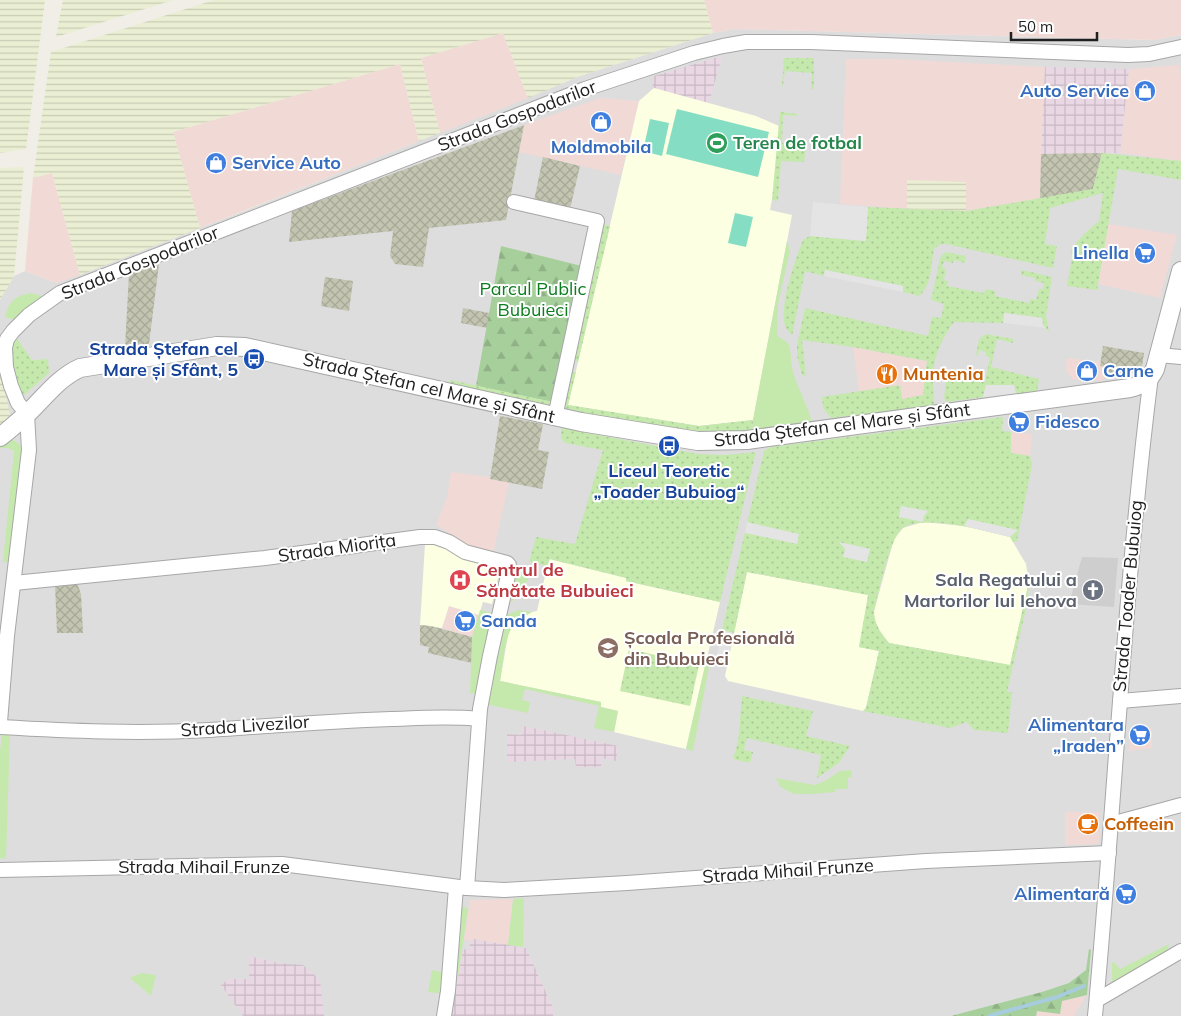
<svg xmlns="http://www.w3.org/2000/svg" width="1181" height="1016" font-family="Mulish,sans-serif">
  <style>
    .residential { fill: #dedddd }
    .commercial { fill: #f1d9d6 }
    .industrial { fill: url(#industrial-grid) }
    .education { fill: #fcffe1 }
    .religious { fill: #cecece }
    .construction { fill: url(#construction-cross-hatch) }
    .farmland { fill: url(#farmland-rules) }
    .grass { fill: #c5e9ad }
    .forest { fill: url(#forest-firs) }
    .garden { fill: url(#garden-dots) }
    .pitch { fill: #85dec4 }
    .parking { fill: #e4e4e4 }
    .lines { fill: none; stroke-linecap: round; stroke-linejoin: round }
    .stream { stroke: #a7ccdd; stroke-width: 4 }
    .minor-casing { stroke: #a7a7a7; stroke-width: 16 }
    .tertiary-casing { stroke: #a7a7a7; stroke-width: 20 }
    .minor { stroke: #fff; stroke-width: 14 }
    .tertiary { stroke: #fff; stroke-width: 18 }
    .labels { text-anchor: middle; stroke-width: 4; stroke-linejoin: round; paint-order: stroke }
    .shop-label { font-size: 18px; font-weight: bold; fill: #366cbe; stroke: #fff; text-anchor: end }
    .street-label { font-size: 18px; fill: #202020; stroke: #fff }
    .leisure-label { font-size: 18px; font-weight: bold; fill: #27864d; stroke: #fff; text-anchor: start }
    .park-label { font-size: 18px; fill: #0d7e20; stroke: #fff }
    .transit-label { font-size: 18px; font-weight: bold; fill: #164399; stroke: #fff; text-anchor: end }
    .food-label { font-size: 18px; font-weight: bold; fill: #c56008; stroke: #fff; text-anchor: start }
    .health-label { font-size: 18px; font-weight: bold; fill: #be3a42; stroke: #fff; text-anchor: start }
    .worship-label { font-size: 18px; font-weight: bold; fill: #5b616d; stroke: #fff; text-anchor: end }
    .education-label { font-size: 18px; font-weight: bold; fill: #785e54; stroke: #fff; text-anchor: start }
  </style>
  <defs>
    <pattern id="industrial-grid" width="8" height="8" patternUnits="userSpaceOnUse" patternTransform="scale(1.25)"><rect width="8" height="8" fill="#e9d8e4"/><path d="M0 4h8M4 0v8" fill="none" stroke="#c8b9c3"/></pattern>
    <pattern id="construction-cross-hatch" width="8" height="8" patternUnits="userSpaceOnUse" patternTransform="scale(1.25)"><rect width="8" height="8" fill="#c3c5b1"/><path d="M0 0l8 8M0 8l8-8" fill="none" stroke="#a7a998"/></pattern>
    <pattern id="farmland-rules" width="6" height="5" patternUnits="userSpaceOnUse" patternTransform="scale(1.25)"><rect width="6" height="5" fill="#eaeed2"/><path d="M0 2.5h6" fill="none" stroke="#c8ccb4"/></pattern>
    <pattern id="forest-firs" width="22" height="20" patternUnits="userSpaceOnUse" patternTransform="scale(1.25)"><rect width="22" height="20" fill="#a6cf9b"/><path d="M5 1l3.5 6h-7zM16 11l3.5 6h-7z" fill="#8fb185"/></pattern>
    <pattern id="garden-dots" width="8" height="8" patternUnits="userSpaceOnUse" patternTransform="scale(1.25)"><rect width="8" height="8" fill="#c5e9ad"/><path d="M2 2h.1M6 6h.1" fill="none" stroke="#a9c895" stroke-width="1.8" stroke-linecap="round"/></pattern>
  </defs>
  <rect width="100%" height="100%" fill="#f0eee6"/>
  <!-- residential -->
  <polygon class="residential" points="734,29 1154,40 1181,35 1181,1016 0,1016 0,300 14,276 25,271 56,283 244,211 580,76 713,33"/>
  <!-- commercial -->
  <g class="commercial">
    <polygon points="704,0 1181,0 1181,35 1154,40 734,29 713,33"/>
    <polygon points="503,33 528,98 440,133 421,58"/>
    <polygon points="846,59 895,59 1045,67 1040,199 966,211 891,208 840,204"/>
    <polygon points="400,64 419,141 200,228 173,132"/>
    <polygon points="1179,65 1181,76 1181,161 1120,153 1129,69"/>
    <polygon points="600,98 639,101 621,175 519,152 524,125"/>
    <polygon points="52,173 80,275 56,283 25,271 33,178"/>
    <polygon points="1108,224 1177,235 1160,298 1098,284"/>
    <polygon points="853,347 927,361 924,395 902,399 900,385 859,392"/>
    <polygon points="1067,358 1101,362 1100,366 1105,367 1103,381 1072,379 1065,369"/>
    <polygon points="1011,432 1032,434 1030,456 1011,453"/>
    <polygon points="451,472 490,477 490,479 509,482 493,554 461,545 462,541 436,525 447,497"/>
    <polygon points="449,606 479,615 472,637 442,628"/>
    <polygon points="1131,727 1152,728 1152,748 1129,751"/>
    <polygon points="1065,812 1099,812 1099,842 1096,844 1065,845"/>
    <polygon points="513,899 508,945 473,939 470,941 464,940 470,900"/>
    <polygon points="1087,995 1075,1013 1076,1016 1036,1016 1037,1011 1060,1014 1062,1001"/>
  </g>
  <!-- industrial -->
  <g class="industrial">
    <polygon points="722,56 709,103 654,88 652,84 654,76"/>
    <polygon points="1045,67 1129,69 1120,153 1041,154"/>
    <polygon points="523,726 618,746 616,761 602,758 601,767 576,767 575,759 507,762 507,734 521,735"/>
    <polygon points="473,939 526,948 553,1008 553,1016 451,1016 463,949 469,950 470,941"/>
    <polygon points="249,956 278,963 303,965 320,980 324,1016 243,1016 221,985 229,979 249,979"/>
  </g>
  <!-- education -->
  <g class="education">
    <polygon points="654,88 756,116 779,126 774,189 770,210 792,215 753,420 699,426 568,405 639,101"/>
    <polygon points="923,522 964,526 1010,537 1026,564 1029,582 1010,665 889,643 880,632 874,619 874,611 894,539 903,528"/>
    <polygon points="432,542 452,549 453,553 501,565 492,604 483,602 479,615 449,606 442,628 420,625 425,544"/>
    <polygon points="549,559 627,578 626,581 720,602 686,749 614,732 618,711 601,707 601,702 500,681 508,635 512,626 521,618 532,612 537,611"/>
    <polygon points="747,572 869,595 859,647 879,651 866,708 863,711 728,681 725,676"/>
  </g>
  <!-- religious -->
  <polygon class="religious" points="1082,557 1118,558 1114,607 1069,604"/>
  <!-- construction -->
  <g class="construction">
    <polygon points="524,125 506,220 429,228 423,267 395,264 390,256 393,231 289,242 292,211"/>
    <polygon points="1102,153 1093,189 1040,199 1041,154"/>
    <polygon points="543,157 580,166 570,209 534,201"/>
    <polygon points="159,264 149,344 125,347 129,274"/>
    <polygon points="325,277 353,281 349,311 321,306"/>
    <polygon points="463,308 489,313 487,328 461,323"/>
    <polygon points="1103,346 1144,353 1142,367 1138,372 1104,378 1105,367 1100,366"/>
    <polygon points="500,416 543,424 538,450 549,452 542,489 490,479"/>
    <polygon points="77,583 81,594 83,633 57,633 55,585"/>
    <polygon points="420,625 431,626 472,637 472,663 428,653 429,647 420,645"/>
  </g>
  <!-- farmland -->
  <g class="farmland">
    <polygon points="0,0 45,0 26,149 0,153"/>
    <polygon points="63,0 173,0 56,37"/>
    <polygon points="214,0 704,0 713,33 580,76 528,98 503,33 421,58 440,133 419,141 400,64 173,132 200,228 80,275 52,173 33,178 51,52"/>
    <polygon points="24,167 14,276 0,300 0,168"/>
    <polygon points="907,180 966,182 966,211 907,208"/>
    <polygon points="0,365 10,415 0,427"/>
  </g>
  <!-- grass -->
  <g class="grass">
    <path d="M787,241L790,251L778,304L777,336C781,338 787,341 789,345C791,351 791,364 793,372C798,390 808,405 812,423L752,433L753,420Z"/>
    <path d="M31,293L46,297L15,320L5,317C9,301 15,296 31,293Z"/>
    <path d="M8,439C17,440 20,444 23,451L9,562H3L14,451L8,448H0V444Z"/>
    <polygon points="517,570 520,570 529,572 529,578 513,601 509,602 508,599 513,574"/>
    <polygon points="480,610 492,613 494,617 479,694 470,693 472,637"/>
    <path d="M518,610L532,612C525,616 517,620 513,626C504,638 503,666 500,681L601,702V707L618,711L614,732L594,728L599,706L525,689L522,700L530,702L528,713L485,704L502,617Z"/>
    <polygon points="706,661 710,662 693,751 686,749"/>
    <polygon points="2,733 10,734 6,859 0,858 0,751"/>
    <polygon points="851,770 852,777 848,778 848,789 835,789 835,792 812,794 794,794 779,786 779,783 775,778 815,785 825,781 840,771"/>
    <polygon points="524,898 523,947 508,945 513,899"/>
    <polygon points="459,904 468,909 458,977 455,975"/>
    <polygon points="1169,944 1167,952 1112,984 1112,962 1114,962 1120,969"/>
    <polygon points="432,970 446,973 446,994 428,992"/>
    <polygon points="141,973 156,975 151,996 130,978"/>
  </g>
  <!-- forest -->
  <g class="forest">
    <polygon points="501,246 582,266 553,402 476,386"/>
    <polygon points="1089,949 1091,950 1087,995 1062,1001 1060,1014 1037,1011 1036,1016 951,1016 1042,992 1069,983 1086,970"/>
  </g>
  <!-- garden -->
  <g class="garden">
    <polygon points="784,58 814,58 814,89 811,89 812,73 785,71 783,86 782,86"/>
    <polygon points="780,112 798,114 797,116 783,115 782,143 806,145 804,162 781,161 778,201 772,200"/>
    <path d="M1102,153L1181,161V180L1118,169L1097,290L1067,286L1072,258L1071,249L1084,234L1099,221L1103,193L1050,208L1045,244L1057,246L1053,268L946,244H941L934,249C931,264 932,286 919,296L903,292V286L825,270L824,276L805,271L792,336C790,333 786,329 785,326C779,304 795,261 803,240L810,236L865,241L868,207L966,211L1093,189Z"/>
    <polygon points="604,225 610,226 578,362 573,359 601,227"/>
    <path d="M946,252L966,256L965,263L954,260L953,263L944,261L942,268L946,269L944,280L948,281L947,286L984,293L986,289L996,291L995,296L1029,303L1030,299L1036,300L1039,289H1043L1044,283L1035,281V278L1021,275L1022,270L1052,277L1046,316L1049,332L1043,325L1042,318L1005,313L1003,323L954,322C940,341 931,362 933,386C933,393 934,399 934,406L831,418L823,408L822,397L900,385L902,399L923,395L927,361L853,347L802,340L806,376L802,375L797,355V345L805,308L928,336L932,317L941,318L944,304L931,300L940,259L941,256Z"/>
    <polygon points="986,334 1013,339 1013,343 997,339 991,367 1039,379 1037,391 1016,394 1014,385 986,385 983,397 947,402 944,398 947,373 985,382 990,357 986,356 986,352 979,350 978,356 976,355 979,339"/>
    <polygon points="16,337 32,360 48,359 49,373 22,397 17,388 10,360 12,339"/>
    <polygon points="576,372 568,405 699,426 753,420 752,433 688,434 562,410 568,373"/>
    <polygon points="450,380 553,402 551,410 449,387"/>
    <path d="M1003,417L1002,431L1011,432V453L1030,456L1032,465L1017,541L1013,542L1010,537C987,531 923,514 903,528C889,538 879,593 874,611C874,624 881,633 889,643L1010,665L1029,582L1028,600L1007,692H1012L1008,733L974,730L967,722L950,728L863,711L866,708L879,651L859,647L868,595L747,572L734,633L722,630L764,451L771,447Z"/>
    <path d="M562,428L698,454L725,455L756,452L720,602L626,581V578L550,559L548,566L529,562L536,537L575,544L603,450L565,443C560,439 560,434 562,428Z"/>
    <polygon points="629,649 699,665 690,706 620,691"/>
    <polygon points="742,696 813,711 806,736 850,746 839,763 817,778 821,755 747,738 744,750 753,752 750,763 733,759 738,742"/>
  </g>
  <!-- pitch -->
  <g class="pitch">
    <polygon points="677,109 769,132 758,177 666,154"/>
    <polygon points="650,119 669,123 662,156 643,151"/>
    <polygon points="735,213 753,217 746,247 728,243"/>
  </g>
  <!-- parking -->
  <g class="parking">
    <polygon points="813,202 868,207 866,241 810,236"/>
    <polygon points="825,270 903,286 903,292 824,276"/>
    <polygon points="1004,313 1042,318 1043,325 1046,328 1003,323"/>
    <polygon points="986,385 1014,385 1016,394 983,397"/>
    <polygon points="901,506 928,511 924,516 923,522 899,517"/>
    <polygon points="968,519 1018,530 1010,537 964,526"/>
    <polygon points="747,522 799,534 797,544 745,533"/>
    <polygon points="839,542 870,549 867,562 843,557 845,549"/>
    <polygon points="722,630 734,633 728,662 716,660"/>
  </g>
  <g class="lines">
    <!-- stream -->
    <polyline class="stream" points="989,1016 1057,997 1084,986"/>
    <!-- minor casing -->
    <g class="minor-casing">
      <g id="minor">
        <polyline points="514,202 597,221 555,417"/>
        <polyline points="1158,355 1181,357"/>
        <polyline points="14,583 265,558 420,537 435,537 449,542 465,552 507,563 509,565 509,571 490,656 480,709 467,888"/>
        <polyline points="1120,701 1181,696"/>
        <polyline points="0,722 7,636 29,450 27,414 18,403 11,386 6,367 5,348 7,339 13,331 29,315 60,293 585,89 694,53 723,46 746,42 811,42 1128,55 1149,54 1181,47"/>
        <path d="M0,727C70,731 139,734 209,730C270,726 330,721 391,719C421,718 450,716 479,719"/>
        <polyline points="1111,824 1181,805"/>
        <polyline points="0,870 282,864 467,888 504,890 627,883 926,861 1109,853"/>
        <polyline points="1097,1000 1181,951"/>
        <polyline points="444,1016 448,991 456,887"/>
        <path d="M1095,1016C1115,803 1124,589 1151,376"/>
      </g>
    </g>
    <!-- tertiary casing -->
    <g class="tertiary-casing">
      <path id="tertiary" d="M0,437C9,430 18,422 27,414C44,398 58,378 80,368L217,346L245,347L581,422L698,441L747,440L1130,388C1143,385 1149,381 1155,369L1181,271"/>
    </g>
    <!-- minor -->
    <use href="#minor" class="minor"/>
    <!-- tertiary -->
    <use href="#tertiary" class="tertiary"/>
  </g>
  <!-- icons -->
  <defs>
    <g id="shop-disc" transform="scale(1.125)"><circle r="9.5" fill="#3f7fe0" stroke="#fff"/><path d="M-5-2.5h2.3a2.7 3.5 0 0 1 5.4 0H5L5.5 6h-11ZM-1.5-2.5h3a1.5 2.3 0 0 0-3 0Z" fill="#fff"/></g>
    <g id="stadium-disc" transform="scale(1.125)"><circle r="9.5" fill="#2e9e5b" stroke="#fff"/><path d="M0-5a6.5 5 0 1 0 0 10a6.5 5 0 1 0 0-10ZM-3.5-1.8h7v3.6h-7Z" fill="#fff"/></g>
    <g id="supermarket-disc" transform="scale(1.125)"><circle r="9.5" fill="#3f7fe0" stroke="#fff"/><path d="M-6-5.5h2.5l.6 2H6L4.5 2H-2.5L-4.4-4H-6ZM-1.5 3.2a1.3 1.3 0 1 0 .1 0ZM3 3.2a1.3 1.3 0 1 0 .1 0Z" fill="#fff"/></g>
    <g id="bus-disc" transform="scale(1.125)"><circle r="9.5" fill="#1a4fb4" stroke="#fff"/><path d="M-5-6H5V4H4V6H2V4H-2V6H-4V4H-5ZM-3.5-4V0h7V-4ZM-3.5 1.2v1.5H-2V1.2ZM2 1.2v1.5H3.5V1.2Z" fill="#fff"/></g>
    <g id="restaurant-disc" transform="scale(1.125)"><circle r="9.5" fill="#e8710a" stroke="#fff"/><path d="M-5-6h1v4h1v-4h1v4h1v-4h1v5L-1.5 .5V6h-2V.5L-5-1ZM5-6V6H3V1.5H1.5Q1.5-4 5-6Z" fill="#fff"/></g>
    <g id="hospital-disc" transform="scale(1.125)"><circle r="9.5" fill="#e0444e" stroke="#fff"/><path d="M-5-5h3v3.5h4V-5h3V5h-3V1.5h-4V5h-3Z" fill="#fff"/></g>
    <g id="church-disc" transform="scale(1.125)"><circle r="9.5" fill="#6b7280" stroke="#fff"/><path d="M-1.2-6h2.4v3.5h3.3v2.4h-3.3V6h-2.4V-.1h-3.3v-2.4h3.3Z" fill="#fff"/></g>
    <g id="university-disc" transform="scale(1.125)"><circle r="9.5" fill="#8d6e63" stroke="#fff"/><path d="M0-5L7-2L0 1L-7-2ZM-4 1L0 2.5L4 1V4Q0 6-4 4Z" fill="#fff"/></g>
    <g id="cafe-disc" transform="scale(1.125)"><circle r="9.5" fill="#e8710a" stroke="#fff"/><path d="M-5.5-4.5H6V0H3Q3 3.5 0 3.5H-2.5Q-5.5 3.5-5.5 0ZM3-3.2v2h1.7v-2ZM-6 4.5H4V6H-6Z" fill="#fff"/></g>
  </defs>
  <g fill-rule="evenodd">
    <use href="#shop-disc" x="1145" y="91"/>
    <use href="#shop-disc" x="601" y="122"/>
    <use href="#stadium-disc" x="717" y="143"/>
    <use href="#shop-disc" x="216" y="163"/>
    <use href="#supermarket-disc" x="1145" y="253"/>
    <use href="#bus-disc" x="254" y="359"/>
    <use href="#shop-disc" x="1087" y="371"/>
    <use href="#restaurant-disc" x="887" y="374"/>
    <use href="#supermarket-disc" x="1019" y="422"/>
    <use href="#bus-disc" x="669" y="446"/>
    <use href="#hospital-disc" x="460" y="580"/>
    <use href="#church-disc" x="1093" y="590"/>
    <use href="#supermarket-disc" x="465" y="621"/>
    <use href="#university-disc" x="608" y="648"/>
    <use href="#supermarket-disc" x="1140" y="735"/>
    <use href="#cafe-disc" x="1088" y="824"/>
    <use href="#supermarket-disc" x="1126" y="894"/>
  </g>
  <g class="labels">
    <!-- shop labels -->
    <g class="shop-label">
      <text x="1129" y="97">Auto Service</text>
      <text x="601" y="153" text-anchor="middle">Moldmobila</text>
      <text x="232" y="169" text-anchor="start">Service Auto</text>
      <text x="1129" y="259">Linella</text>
      <text x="1103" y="377" text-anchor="start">Carne</text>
      <text x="1035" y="428" text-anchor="start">Fidesco</text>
      <text x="481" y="627" text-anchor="start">Sanda</text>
      <text x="1124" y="731">Alimentara<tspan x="1124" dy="21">„Iraden”</tspan></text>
      <text x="1110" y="900">Alimentară</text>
    </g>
    <!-- street labels -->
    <g class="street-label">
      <text transform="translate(517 116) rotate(-21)" y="6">Strada Gospodarilor</text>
      <text transform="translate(140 263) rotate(-22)" y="6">Strada Gospodarilor</text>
      <text transform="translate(429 388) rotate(13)" y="6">Strada Ștefan cel Mare și Sfânt</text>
      <text transform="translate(842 425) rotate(-7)" y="6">Strada Ștefan cel Mare și Sfânt</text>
      <text transform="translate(337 548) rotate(-8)" y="6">Strada Miorița</text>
      <text transform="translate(1128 596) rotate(-85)" y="6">Strada Toader Bubuiog</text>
      <text transform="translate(245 726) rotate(-4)" y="6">Strada Livezilor</text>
      <text x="204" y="873">Strada Mihail Frunze</text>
      <text transform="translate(788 871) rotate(-4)" y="6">Strada Mihail Frunze</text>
    </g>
    <!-- leisure labels -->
    <g class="leisure-label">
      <text x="733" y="149">Teren de fotbal</text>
    </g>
    <!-- park labels -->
    <g class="park-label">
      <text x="533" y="295">Parcul Public<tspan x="533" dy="21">Bubuieci</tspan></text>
    </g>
    <!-- transit labels -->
    <g class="transit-label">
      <text x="238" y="355">Strada Ștefan cel<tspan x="238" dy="21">Mare și Sfânt, 5</tspan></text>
      <text x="669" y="477" text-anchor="middle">Liceul Teoretic<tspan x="669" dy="21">„Toader Bubuiog“</tspan></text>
    </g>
    <!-- food labels -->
    <g class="food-label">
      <text x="903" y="380">Muntenia</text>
      <text x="1104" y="830">Coffeein</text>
    </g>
    <!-- health labels -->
    <g class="health-label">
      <text x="476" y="576">Centrul de<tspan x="476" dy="21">Sănătate Bubuieci</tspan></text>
    </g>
    <!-- worship labels -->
    <g class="worship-label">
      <text x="1077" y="586">Sala Regatului a<tspan x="1077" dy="21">Martorilor lui Iehova</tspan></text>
    </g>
    <!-- education labels -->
    <g class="education-label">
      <text x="624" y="644">Școala Profesională<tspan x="624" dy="21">din Bubuieci</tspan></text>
    </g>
  </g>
  <!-- scale -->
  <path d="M1011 32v8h86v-8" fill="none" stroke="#202020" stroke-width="2.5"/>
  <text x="1018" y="32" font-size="15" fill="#202020" stroke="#ffffff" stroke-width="4" paint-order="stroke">50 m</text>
</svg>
